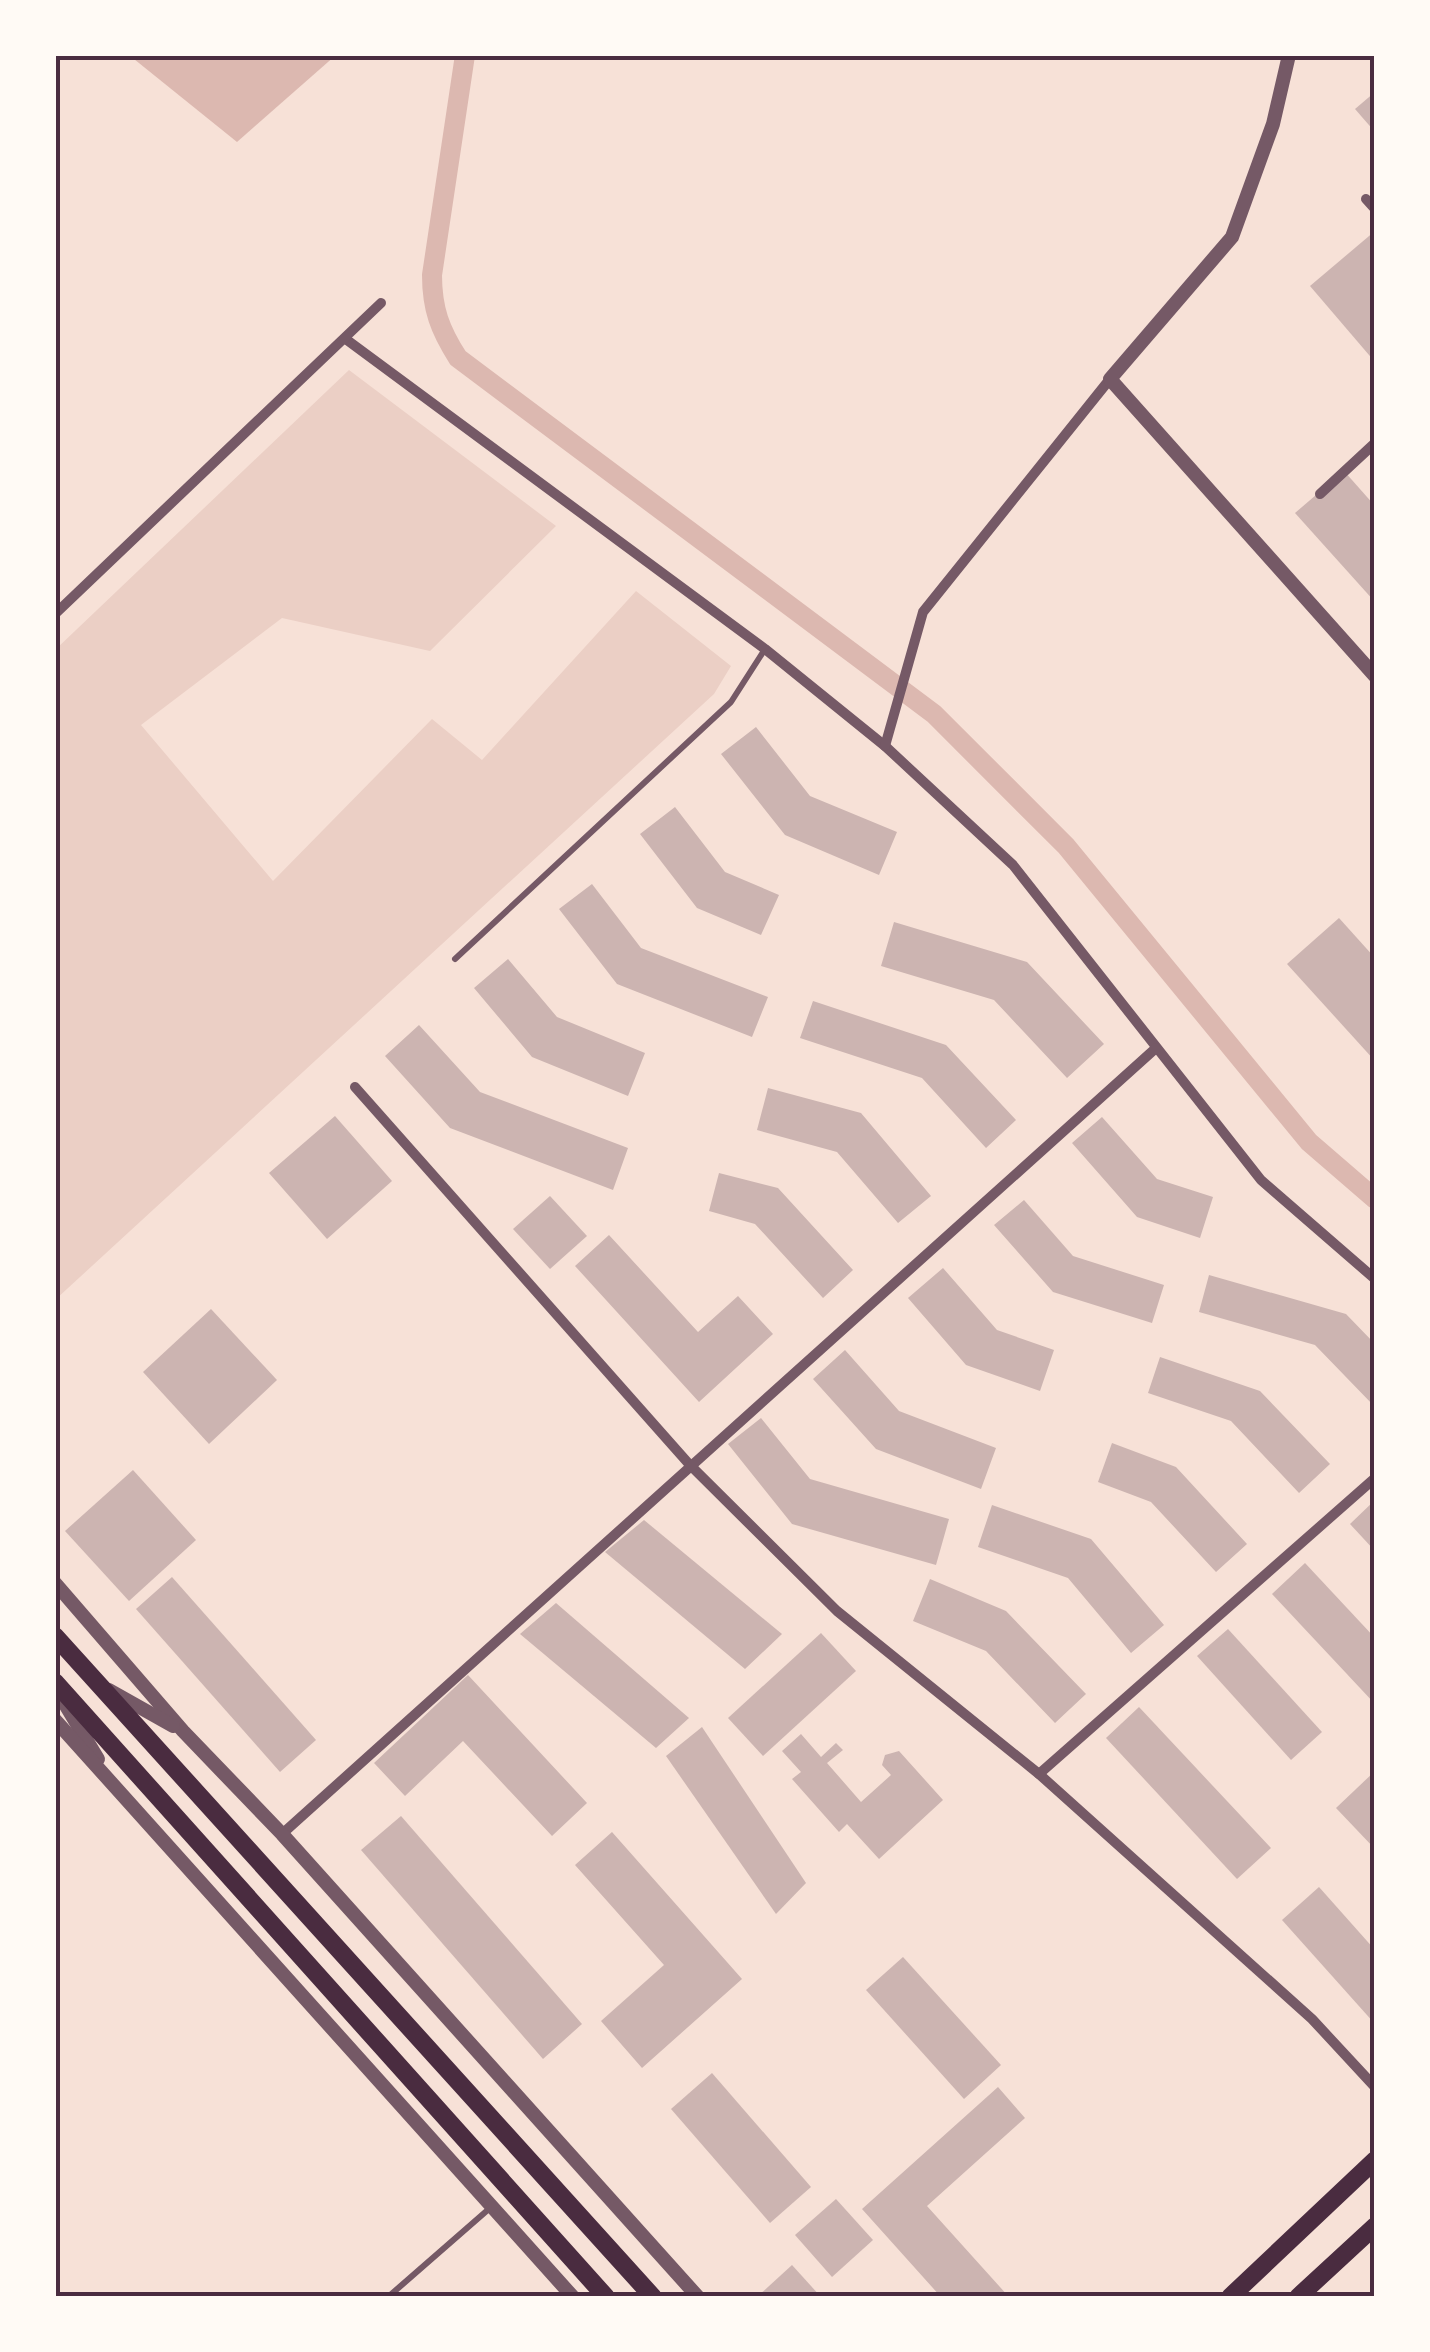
<svg xmlns="http://www.w3.org/2000/svg" width="1430" height="2352" font-family="'DejaVu Sans',sans-serif">
  <style>
    .green { fill: #ebcfc5 }
    .water { fill: #dcb8b0 }
    .lines { fill: none; stroke-linecap: round; stroke-linejoin: round }
    .canal { stroke: #dcb8b0; stroke-width: 20 }
    .building { fill: #ccb4b1 }
    .service { stroke: #755966; stroke-width: 6 }
    .minor { stroke: #755966; stroke-width: 10 }
    .tertiary { stroke: #755966; stroke-width: 14 }
    .primary { stroke: #4a2c40; stroke-width: 18 }
    .neatline { fill: none; stroke: #4a2c40; stroke-width: 4 }
  </style>
  <rect width="100%" height="100%" fill="#f7e1d7"/>
  <!-- green -->
  <polygon class="green" points="349,370 556,526 430,651 282,618 141,725 273,881 432,719 482,760 636,591 731,666 714,694 55,1300 55,650"/>
  <!-- water -->
  <polygon class="water" points="129,55 336,55 237,142"/>
  <g class="lines">
    <!-- canal -->
    <path class="canal" d="M465,55L432,275C432,309 440,330 458,358L934,714L1066,846L1309,1142L1375,1199"/>
  </g>
  <!-- building -->
  <g class="building">
    <polygon points="1375,92 1375,132 1355,109"/>
    <polygon points="1375,231 1375,362 1310,286"/>
    <polygon points="1344,471 1375,506 1375,602 1295,513"/>
    <polygon points="756,727 810,796 897,832 879,875 785,835 721,754"/>
    <polygon points="675,807 725,872 779,895 761,935 697,908 640,834"/>
    <polygon points="592,884 641,948 768,997 752,1037 617,984 559,909"/>
    <polygon points="1339,918 1375,958 1375,1061 1287,964"/>
    <polygon points="894,922 1027,962 1104,1044 1067,1078 994,1000 881,966"/>
    <polygon points="508,959 557,1017 645,1053 628,1096 532,1057 474,988"/>
    <polygon points="813,1001 946,1045 1016,1120 986,1148 922,1078 800,1038"/>
    <polygon points="419,1025 480,1092 628,1148 613,1190 450,1128 385,1056"/>
    <polygon points="768,1088 861,1113 931,1196 898,1223 837,1152 757,1130"/>
    <polygon points="335,1116 392,1181 327,1239 269,1173"/>
    <polygon points="1102,1117 1157,1179 1213,1197 1200,1238 1137,1217 1072,1143"/>
    <polygon points="719,1173 778,1188 853,1270 823,1298 755,1224 709,1211"/>
    <polygon points="550,1196 587,1236 550,1269 513,1229"/>
    <polygon points="1024,1200 1073,1256 1164,1285 1152,1323 1053,1292 994,1225"/>
    <polygon points="609,1235 698,1332 738,1296 773,1334 699,1402 575,1266"/>
    <polygon points="943,1268 997,1330 1054,1350 1040,1391 966,1365 908,1298"/>
    <polygon points="1209,1275 1346,1314 1375,1344 1375,1407 1315,1345 1199,1312"/>
    <polygon points="211,1309 277,1380 209,1444 143,1372"/>
    <polygon points="845,1350 899,1411 996,1448 981,1489 876,1449 813,1379"/>
    <polygon points="1160,1357 1260,1391 1330,1464 1299,1493 1231,1421 1148,1393"/>
    <polygon points="761,1418 810,1479 949,1519 936,1565 792,1524 728,1444"/>
    <polygon points="1112,1443 1176,1467 1247,1544 1216,1572 1151,1502 1098,1482"/>
    <polygon points="133,1470 196,1540 129,1601 65,1531"/>
    <polygon points="1375,1500 1375,1551 1350,1524"/>
    <polygon points="992,1505 1091,1539 1164,1625 1131,1653 1068,1578 978,1547"/>
    <polygon points="644,1520 782,1634 745,1669 605,1552"/>
    <polygon points="1305,1563 1375,1638 1375,1704 1272,1594"/>
    <polygon points="172,1577 316,1740 280,1772 136,1609"/>
    <polygon points="930,1579 1006,1611 1086,1694 1055,1723 986,1651 913,1621"/>
    <polygon points="556,1603 689,1718 656,1748 520,1634"/>
    <polygon points="1228,1629 1322,1732 1291,1760 1197,1656"/>
    <polygon points="821,1633 856,1671 763,1756 728,1718"/>
    <polygon points="468,1675 587,1803 552,1836 463,1741 405,1796 374,1763"/>
    <polygon points="1139,1707 1271,1848 1237,1879 1106,1738"/>
    <polygon points="702,1727 806,1883 776,1914 666,1756"/>
    <polygon points="801,1734 821,1757 836,1743 843,1750 827,1763 861,1802 891,1775 882,1765 885,1755 899,1751 943,1800 879,1859 847,1824 839,1832 792,1779 801,1772 782,1751"/>
    <polygon points="1375,1771 1375,1849 1336,1808"/>
    <polygon points="401,1816 582,2024 543,2059 361,1850"/>
    <polygon points="612,1832 742,1979 642,2068 601,2021 664,1965 575,1865"/>
    <polygon points="1319,1887 1375,1950 1375,2024 1282,1920"/>
    <polygon points="903,1957 1001,2065 964,2099 866,1990"/>
    <polygon points="712,2073 811,2187 770,2223 671,2109"/>
    <polygon points="998,2087 1025,2118 927,2206 1009,2297 941,2297 862,2209"/>
    <polygon points="836,2199 873,2240 832,2277 795,2235"/>
    <polygon points="792,2265 821,2297 757,2297"/>
  </g>
  <g class="lines">
    <!-- service -->
    <g class="service">
      <polyline points="455,959 731,702 765,649"/>
      <polyline points="388,2297 490,2208"/>
    </g>
    <!-- minor -->
    <g class="minor">
      <polyline points="1366,199 1375,209"/>
      <polyline points="347,340 765,649 885,746 1013,865 1261,1180 1375,1279"/>
      <polyline points="1320,494 1375,443"/>
      <polyline points="55,614 381,303"/>
      <polyline points="885,746 923,612 1110,379"/>
      <polyline points="355,1087 689,1464 837,1611 1039,1774 1312,2019 1375,2087"/>
      <polyline points="1039,1774 1375,1478"/>
      <polyline points="282,1834 1156,1048"/>
    </g>
    <!-- tertiary -->
    <g class="tertiary">
      <polyline points="1289,55 1273,124 1232,237 1110,379 1375,676"/>
      <polyline points="55,1583 183,1731 282,1834 698,2297"/>
      <polyline points="109,1690 173,1726"/>
      <polyline points="60,1696 98,1759"/>
      <polyline points="55,1720 573,2297"/>
    </g>
    <!-- primary -->
    <g class="primary">
      <polyline points="55,1636 653,2297"/>
      <polyline points="55,1682 606,2297"/>
      <polyline points="1230,2297 1375,2160"/>
      <polyline points="1298,2297 1375,2226"/>
    </g>
  </g>
  <!-- border -->
  <rect width="1430" height="2352" fill="none" stroke="#fffaf5" stroke-width="115"/>
  <rect x="58" y="58" width="1314" height="2236" class="neatline"/>
</svg>
